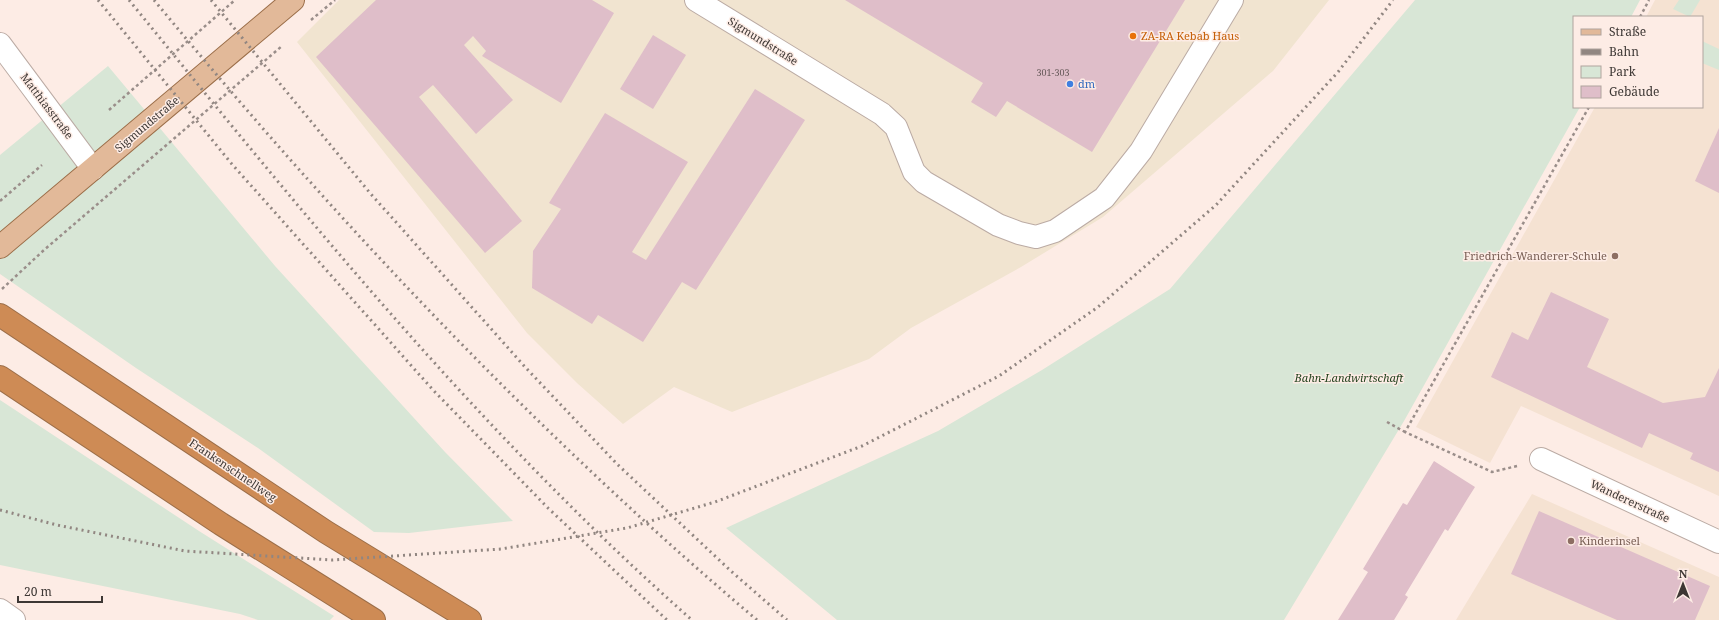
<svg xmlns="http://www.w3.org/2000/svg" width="1719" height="620" font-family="'Noto Serif',serif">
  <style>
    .commercial { fill: #f1e4d0 }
    .education { fill: #f5e2d2 }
    .green { fill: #d8e6d6 }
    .building { fill: #dfbec9 }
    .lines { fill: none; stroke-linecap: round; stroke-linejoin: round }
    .minor-casing { stroke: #bbaba4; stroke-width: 24 }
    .major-casing { stroke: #9b6e49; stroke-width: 24 }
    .highway-casing { stroke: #9b6e49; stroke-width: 24 }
    .path { stroke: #9a8e8a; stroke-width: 2.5; stroke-dasharray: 3 3; stroke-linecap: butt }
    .minor { stroke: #fff; stroke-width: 22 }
    .major { stroke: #e2b999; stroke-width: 22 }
    .highway { stroke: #ce8b55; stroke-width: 22 }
    .rail { stroke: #918681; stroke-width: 3; stroke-dasharray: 2 4; stroke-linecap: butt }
    .food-dot { fill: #e8710a; stroke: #fdece5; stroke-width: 1.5 }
    .shop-dot { fill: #3f7fe0; stroke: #fdece5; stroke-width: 1.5 }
    .education-dot { fill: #8d6e63; stroke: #fdece5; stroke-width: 1.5 }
    .labels { text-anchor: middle; stroke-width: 3; stroke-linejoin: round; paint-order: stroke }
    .number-label { font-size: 9px; fill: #665959 }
    .food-label { font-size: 11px; fill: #c56008; stroke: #fdece5; text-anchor: start }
    .street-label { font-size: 11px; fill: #3d3734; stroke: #fdece5 }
    .shop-label { font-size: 11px; fill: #366cbe; stroke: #fdece5; text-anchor: start }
    .education-label { font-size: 11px; fill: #785e54; stroke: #fdece5; text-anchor: end }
    .park-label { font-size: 11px; font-style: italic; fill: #22421d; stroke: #fdece5 }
  </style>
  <rect width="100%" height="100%" fill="#fdece5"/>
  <!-- commercial -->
  <polygon class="commercial" points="339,0 1329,0 1273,71 1103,217 1021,267 911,328 869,359 732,412 674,387 623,424 577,383 527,333 297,42"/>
  <!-- education -->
  <g class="education">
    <polygon points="1655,0 1719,0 1719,496 1521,406 1490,463 1416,427 1595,107 1702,107 1702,17 1646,17"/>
    <polygon points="1532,494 1719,577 1719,620 1456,620"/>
  </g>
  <!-- green -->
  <g class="green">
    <polygon points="1415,0 1640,0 1631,17 1574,17 1574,107 1580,107 1404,421 1284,620 837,620 726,528 938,431 1042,370 1170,289"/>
    <polygon points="1679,0 1700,0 1690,17 1673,9"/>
    <polygon points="1702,41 1719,49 1719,70 1702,63"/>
    <polygon points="108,66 275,266 445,452 513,521 409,533 374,532 258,448 136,368 0,274 0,155"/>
    <polygon points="0,400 199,531 334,616 330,620 258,620 240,614 0,565"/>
  </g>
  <!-- building -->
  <g class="building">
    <polygon points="376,0 592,0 614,13 561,103 482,56 486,51 473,36 464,45 513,100 476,134 433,85 419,97 522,221 485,253 316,57"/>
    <polygon points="845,0 1185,0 1092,152 1007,101 996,117 971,102 983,83"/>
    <polygon points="653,35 686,55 653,109 620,89"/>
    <polygon points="755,89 805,120 696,290 682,282 643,342 598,315 592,324 532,288 533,251 561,209 549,203 605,113 688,162 632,252 646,260"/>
    <polygon points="1719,128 1719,193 1695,181"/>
    <polygon points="1551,292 1609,319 1587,367 1663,403 1705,397 1719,368 1719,472 1690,459 1693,453 1649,433 1642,448 1491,377 1512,332 1528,340"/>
    <polygon points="1434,461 1475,487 1468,498 1448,531 1445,529 1405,595 1408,597 1394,620 1338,620 1368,572 1363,569 1403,503 1407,505"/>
    <polygon points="1539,511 1710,586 1695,620 1617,620 1511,574"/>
  </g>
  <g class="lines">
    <!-- minor casing -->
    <g class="minor-casing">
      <g id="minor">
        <polyline points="696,0 882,114 896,127 914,172 924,182 998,225 1019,233 1036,237 1055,231 1104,198 1141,151 1232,0"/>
        <polyline points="0,44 93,169"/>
        <polyline points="1541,459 1719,542"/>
        <polyline points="0,610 14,620"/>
      </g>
    </g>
    <!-- major casing -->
    <g class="major-casing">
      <polyline id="major" points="0,247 293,0"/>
    </g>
    <!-- highway casing -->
    <g class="highway-casing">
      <g id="highway">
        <polyline points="0,315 326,532 470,620"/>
        <polyline points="0,377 221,524 374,620"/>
      </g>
    </g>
    <!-- path -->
    <g class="path">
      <polyline points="1640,17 1649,0"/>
      <polyline points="311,20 335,0"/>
      <polyline points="109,110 235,0"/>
      <polyline points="0,201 42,165"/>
      <polyline points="2,289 44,250 282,46"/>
      <polyline points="1387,422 1405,432"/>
      <polyline points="1517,466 1492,472 1405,432 1589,107"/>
    </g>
    <!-- minor -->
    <use href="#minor" class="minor"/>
    <!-- major -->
    <use href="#major" class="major"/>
    <!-- highway -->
    <use href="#highway" class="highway"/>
    <!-- rail -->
    <g class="rail">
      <polyline points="98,0 231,163 433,390 548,508 667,620"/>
      <path d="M129,0C305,216 482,435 692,620"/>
      <path d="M154,0C338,223 536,433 757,620"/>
      <polyline points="211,0 370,193 526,368 617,464 732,572 787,620"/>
      <polyline points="0,510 57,525 185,551 332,560 501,549 627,528 715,502 862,446 999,376 1098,307 1216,205 1338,72 1393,0"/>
    </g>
  </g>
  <!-- markers -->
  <circle class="food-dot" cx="1133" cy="36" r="4"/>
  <circle class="shop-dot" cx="1070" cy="84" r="4"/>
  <g class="education-dot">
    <circle cx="1615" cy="256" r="4"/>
    <circle cx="1571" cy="541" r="4"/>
  </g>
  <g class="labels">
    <!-- number labels -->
    <g class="number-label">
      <text x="1053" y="76">301-303</text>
    </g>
    <!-- food labels -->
    <g class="food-label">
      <text x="1141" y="40">ZA-RA Kebab Haus</text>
    </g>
    <!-- street labels -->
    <g class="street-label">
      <text transform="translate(763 41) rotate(32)" y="4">Sigmundstraße</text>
      <text transform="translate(47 106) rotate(53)" y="4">Matthiasstraße</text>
      <text transform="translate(147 124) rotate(-40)" y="4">Sigmundstraße</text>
      <text transform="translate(233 470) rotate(34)" y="4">Frankenschnellweg</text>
      <text transform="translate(1630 501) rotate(25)" y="4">Wandererstraße</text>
    </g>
    <!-- shop labels -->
    <g class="shop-label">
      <text x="1078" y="88">dm</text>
    </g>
    <!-- education labels -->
    <g class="education-label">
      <text x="1607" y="260">Friedrich-Wanderer-Schule</text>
      <text x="1579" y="545" text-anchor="start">Kinderinsel</text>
    </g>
    <!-- park labels -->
    <g class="park-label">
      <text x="1349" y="382">Bahn-Landwirtschaft</text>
    </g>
  </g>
  <!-- legend -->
  <rect x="1573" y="16" width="130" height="92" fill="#fdece5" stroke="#b0a49e"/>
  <rect x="1581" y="29" width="20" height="6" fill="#e2b999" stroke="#b0a49e"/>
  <text x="1609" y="36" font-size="12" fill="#3d3734">Straße</text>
  <rect x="1581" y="49" width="20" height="6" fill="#918681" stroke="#b0a49e"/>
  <text x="1609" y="56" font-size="12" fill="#3d3734">Bahn</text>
  <rect x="1581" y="66" width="20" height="12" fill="#d8e6d6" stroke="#b0a49e"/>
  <text x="1609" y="76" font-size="12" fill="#3d3734">Park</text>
  <rect x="1581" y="86" width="20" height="12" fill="#dfbec9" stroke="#b0a49e"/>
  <text x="1609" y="96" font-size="12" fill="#3d3734">Gebäude</text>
  <!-- north arrow -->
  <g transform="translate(1683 584)" stroke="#fdece5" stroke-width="3" paint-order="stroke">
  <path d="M0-3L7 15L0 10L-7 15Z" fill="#3d3734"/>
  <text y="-6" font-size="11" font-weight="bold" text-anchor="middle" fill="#3d3734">N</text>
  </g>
  <!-- scale -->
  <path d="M18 596v6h84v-6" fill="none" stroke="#3d3734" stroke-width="2"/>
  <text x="24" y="596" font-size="12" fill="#3d3734" stroke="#fdece5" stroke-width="3" paint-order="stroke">20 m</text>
</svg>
